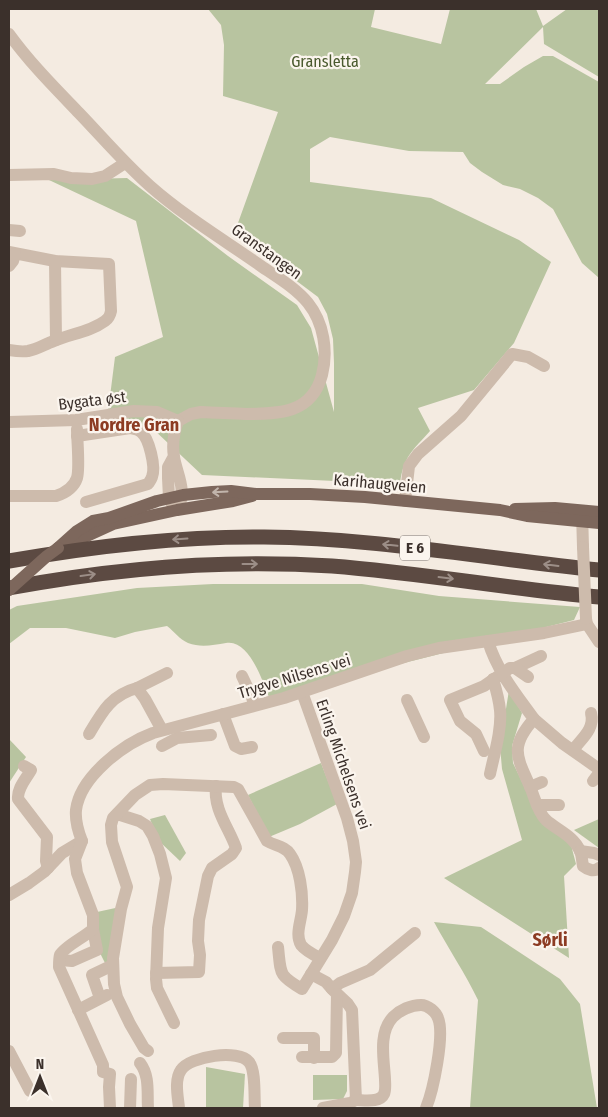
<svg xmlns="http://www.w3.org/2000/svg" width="608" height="1117" font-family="'Fira Sans Condensed',sans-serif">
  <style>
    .green { fill: #b8c4a0 }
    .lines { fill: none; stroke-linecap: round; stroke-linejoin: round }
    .minor { stroke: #cdbbac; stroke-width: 12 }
    .major { stroke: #7d675c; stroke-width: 12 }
    .highway { stroke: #5c4a42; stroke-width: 15 }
    .minor-bridge { stroke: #cdbbac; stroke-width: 12 }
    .major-bridge { stroke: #7d675c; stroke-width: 12 }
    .oneway { stroke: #c2b5ac }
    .oneway2 { stroke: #9c8e87 }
    .labels { text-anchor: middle; stroke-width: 4.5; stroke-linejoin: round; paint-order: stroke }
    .shield { fill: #fbf5ee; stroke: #756b66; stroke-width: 1 }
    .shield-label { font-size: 15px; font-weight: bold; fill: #3b302b }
    .park-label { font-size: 16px; fill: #4a5a2e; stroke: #fbf5ee }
    .street-label { font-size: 16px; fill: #3b302b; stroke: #fbf5ee }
    .neighbourhood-label { font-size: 18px; font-weight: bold; fill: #8c3b22; stroke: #fbf5ee }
  </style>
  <rect width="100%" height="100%" fill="#f4ebe1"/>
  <!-- green -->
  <g class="green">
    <path d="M208,9H375L371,27L441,44L450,9H536L543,26L567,9H599V77L544,44L543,27L485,84H500L524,67L543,56H553L599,82V278L582,263L553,209L538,198L520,189L503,185L482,172L470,163L463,152L409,151L330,137L310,149V182L431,198L519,240L551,262L514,343L474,390L418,408L430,431C413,450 403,457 400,484L202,475L152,428L107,420L115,357L163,337L136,221L49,180L127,178L228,256L297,305L311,328L334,412V363L333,339L327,314L318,297L234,234L278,112L223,96L224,45L221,25Z"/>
    <path d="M213,584H362L439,596L580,607L574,620L269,697C262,680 249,639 226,643C213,645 201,648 188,643C179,639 175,632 167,626L135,632L115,638L66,628H30L9,644V610L17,606L137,588Z"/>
    <polygon points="509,690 522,713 512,746 513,763 540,819 571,845 576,864 564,876 569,958 444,878 522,840 502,769 500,746"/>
    <polygon points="9,739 26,757 9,783"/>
    <polygon points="321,763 337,804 300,824 269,837 248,795"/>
    <polygon points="165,815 186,853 180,861 159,841 150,819"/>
    <polygon points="599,819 599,848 574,830"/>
    <polygon points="120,907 111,961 105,963 101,955 97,912"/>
    <path d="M434,922L481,927L560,979L580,1004L597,1108H470L478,1000C465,973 448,948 434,922Z"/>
    <polygon points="206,1067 245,1074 243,1108 206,1108"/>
    <polygon points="313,1075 347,1075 347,1091 343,1099 313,1100"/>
  </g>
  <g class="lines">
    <!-- minor -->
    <g class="minor">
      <path d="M9,34C30,63 55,88 79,113C103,138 125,164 150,186C184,216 224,240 261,266C277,277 296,288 308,303C324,323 328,351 322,375C312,413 280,414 246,414C231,413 216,413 201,412L191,414L178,421C174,432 172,445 174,457C177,475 188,491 177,510L172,504L169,498L168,478V467L174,456"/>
      <polyline points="9,175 54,174 71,178 92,179 105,176 125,163"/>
      <polyline points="9,230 20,231"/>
      <path d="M9,252L55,261L109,264L111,311C110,316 109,318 105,321C90,332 70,334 54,341C45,344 38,349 28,351C22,352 15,351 9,350"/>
      <polyline points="55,261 56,340"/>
      <polyline points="9,266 13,261 15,254"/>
      <polyline points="9,422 76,420 134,411 157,412 178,421"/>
      <path d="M77,436L130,428C134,429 138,429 141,432C149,438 156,467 152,477C151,480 150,481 148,484L86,502"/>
      <path d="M9,496H56C65,493 74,487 77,478C80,468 77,440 77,429"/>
      <polyline points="405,501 409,466 418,454 461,416 512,354 528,357 544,366"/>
      <polyline points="582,512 583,547"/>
      <polyline points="586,619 587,624 599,642"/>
      <path d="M488,641C497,671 516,694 534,719C508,748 518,758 531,789C535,799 538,812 546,820C557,830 574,836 580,851C582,855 582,861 583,866C588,870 594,872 599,868"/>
      <polyline points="515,668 541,656"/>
      <polyline points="242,676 252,697 254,705"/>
      <polyline points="137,688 167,673"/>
      <polyline points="407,700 424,737"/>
      <polyline points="223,714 235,746 241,749 252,747"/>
      <polyline points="534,719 562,743 599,769"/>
      <path d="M89,734C102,712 111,695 137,688L145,699L162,730"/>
      <polyline points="162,746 177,738 211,735"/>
      <path d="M573,750C582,738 595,729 591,713"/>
      <polyline points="484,751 476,734 460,721 450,700 484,686 510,668 515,668 528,677"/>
      <path d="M24,766L31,770C26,779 17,788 18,799L47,837L46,861L48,868"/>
      <path d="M490,774C494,755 502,729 500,710C499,699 496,689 493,679"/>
      <polyline points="593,781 599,773"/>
      <polyline points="530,787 542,782"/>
      <polyline points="537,805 559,805"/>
      <polyline points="117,814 139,821 147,826 153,836 160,854 166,878 158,928 156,979 157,988 174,1023"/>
      <polyline points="580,851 594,853 599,855"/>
      <polyline points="9,895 29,883 44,872 62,853 82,841"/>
      <path d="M278,947C281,974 278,975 302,989L332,940L344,916L352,893L355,872L356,862L353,841L347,818L302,692"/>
      <polyline points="60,960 72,961 97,950 93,929"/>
      <path d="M156,973L199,972L200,955L198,941L199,920L208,876L212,868L232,854L236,848C229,828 213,809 216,786"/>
      <polyline points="311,974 326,982 332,989 348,1004 352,1010 356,1100 350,1103 323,1108"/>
      <polyline points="332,989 340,983 370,970 415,933"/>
      <polyline points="100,998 92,975 113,965"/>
      <polyline points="78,1010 107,995"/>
      <polyline points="283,1038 314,1038 314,1058"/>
      <polyline points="9,1051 30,1091"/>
      <path d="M148,1051L144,1048L130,1024L117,997L114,984L113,958L121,909L127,887L112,842L111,825L113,818L135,795L150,785L163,784L234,787L238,789L267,841C275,846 285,846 290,854C300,868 303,893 302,910C301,922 295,934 301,945C305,950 314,955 320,958"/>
      <polyline points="302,1057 332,1057 336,1053 337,994"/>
      <path d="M140,1063C150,1076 147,1093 148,1108"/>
      <path d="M356,1100C364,1100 380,1103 384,1094C386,1090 385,1083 385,1079C384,1059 378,1033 393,1017C400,1010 411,1005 421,1005C428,1005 436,1012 438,1018C445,1035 433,1091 426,1108"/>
      <path d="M110,1108L109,1087L110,1074L103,1072V1065L59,967C59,964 59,958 60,955C65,946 85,937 93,929V915L77,873L75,859L82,841C78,831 75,821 76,810C80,777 123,744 153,733L284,698L407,656L439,648L544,633L587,624"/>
      <polyline points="130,1108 131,1079"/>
      <path d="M179,1108C178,1097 174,1080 181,1070C190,1056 239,1049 249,1062C256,1070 254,1097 255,1108"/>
    </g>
    <!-- major -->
    <g class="major">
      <polyline points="515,509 555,508 599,512"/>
      <polyline points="67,545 113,524 177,510 233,501 252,496"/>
      <polyline points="58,548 77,531 93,521 109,518 157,501 183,495 212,492 231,491 256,494 310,494 365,497 500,510 527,516 599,523"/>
    </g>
    <!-- highway -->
    <g class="highway">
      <path d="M9,561C94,546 178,536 264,537C377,538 488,559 599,570"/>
      <path d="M9,588C115,568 224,559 332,566C422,573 510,589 599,597"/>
    </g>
    <!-- minor-bridge -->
    <polyline class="minor-bridge" points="583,547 586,619"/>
    <!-- major-bridge -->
    <polyline class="major-bridge" points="9,590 47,556 58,548"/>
  </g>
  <!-- one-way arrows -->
  <defs><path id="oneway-shaft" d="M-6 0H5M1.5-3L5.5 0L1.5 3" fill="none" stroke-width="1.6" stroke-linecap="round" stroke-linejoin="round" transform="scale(1.25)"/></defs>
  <use class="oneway" href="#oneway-shaft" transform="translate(220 492) rotate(177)"/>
  <g class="oneway2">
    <use href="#oneway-shaft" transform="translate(180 539) rotate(176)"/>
    <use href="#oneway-shaft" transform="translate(390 545) rotate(-174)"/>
    <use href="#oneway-shaft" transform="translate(250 564)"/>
    <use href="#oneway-shaft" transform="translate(551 565) rotate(-173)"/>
    <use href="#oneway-shaft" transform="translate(88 575) rotate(-8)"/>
    <use href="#oneway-shaft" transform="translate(446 578) rotate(7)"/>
  </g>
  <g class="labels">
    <!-- shield labels -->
    <rect class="shield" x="400" y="535.5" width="30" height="25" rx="4"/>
    <g class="shield-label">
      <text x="415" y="553">E 6</text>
    </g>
    <!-- park labels -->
    <g class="park-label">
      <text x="325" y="67">Gransletta</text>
    </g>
    <!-- street labels -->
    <g class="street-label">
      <text transform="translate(267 251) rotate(36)" y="6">Granstangen</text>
      <text transform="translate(92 400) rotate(-7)" y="6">Bygata øst</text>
      <text transform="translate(380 483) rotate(5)" y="6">Karihaugveien</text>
      <text transform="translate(294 676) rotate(-17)" y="6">Trygve Nilsens vei</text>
      <text transform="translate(344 764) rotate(71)" y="6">Erling Michelsens vei</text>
    </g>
    <!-- neighbourhood labels -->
    <g class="neighbourhood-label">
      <text x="134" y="431">Nordre Gran</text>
      <text x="550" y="946">Sørli</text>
    </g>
  </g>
  <!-- border -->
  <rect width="608" height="1117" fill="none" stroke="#3b302b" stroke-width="20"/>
  <!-- north arrow -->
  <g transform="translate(40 1077)" stroke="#fbf5ee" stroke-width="4" paint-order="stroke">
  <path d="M0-4L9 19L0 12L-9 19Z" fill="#3b302b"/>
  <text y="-8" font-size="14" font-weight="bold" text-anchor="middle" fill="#3b302b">N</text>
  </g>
</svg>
